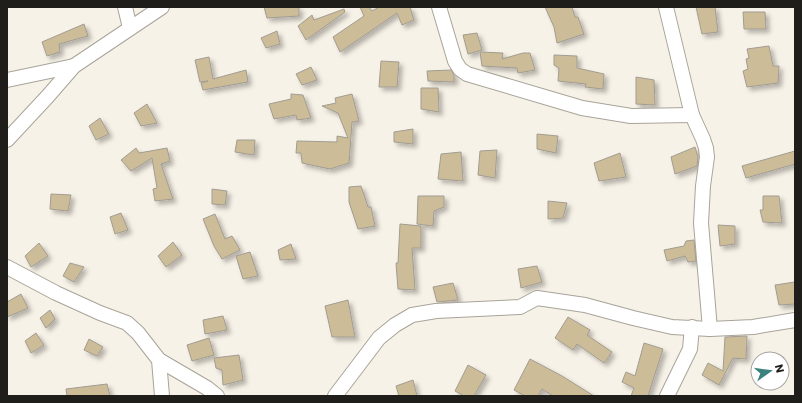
<svg xmlns="http://www.w3.org/2000/svg" width="802" height="403" font-family="Poppins,sans-serif">
  <style>
    .building { fill: #cdbc98; stroke: #a19c92; filter: url(#shadow) }
    .lines { fill: none; stroke-linecap: round; stroke-linejoin: round }
    .minor-casing { stroke: #a9a49a; stroke-width: 16 }
    .minor { stroke: #fff; stroke-width: 14 }
  </style>
  <defs>
    <filter id="shadow"><feDropShadow dx="3.5" dy="3.5" stdDeviation="2" flood-color="#0004"/></filter>
  </defs>
  <rect width="100%" height="100%" fill="#f7f2e7"/>
  <!-- building -->
  <g class="building">
    <polygon points="264,7 299,7 299,16 267,18"/>
    <polygon points="360,7 369,7 372,11 379,7 410,7 414,20 402,25 397,13 340,52 333,37 364,16"/>
    <polygon points="545,7 572,7 575,17 578,17 584,34 557,43 554,27"/>
    <polygon points="696,7 715,7 718,32 702,34"/>
    <polygon points="344,9 345,12 306,40 298,26 312,15 314,20"/>
    <polygon points="743,12 765,12 766,29 744,29"/>
    <polygon points="84,24 88,36 59,44 60,52 47,56 42,42"/>
    <polygon points="277,31 280,44 266,48 261,38"/>
    <polygon points="477,33 482,50 468,54 463,35"/>
    <polygon points="769,46 773,66 779,66 778,83 747,87 743,71 748,69 746,59 749,58 747,49"/>
    <polygon points="480,52 503,53 502,59 523,53 530,53 535,70 518,73 517,68 482,66"/>
    <polygon points="554,55 577,56 577,68 604,74 603,89 585,87 586,84 558,81 559,68 554,65"/>
    <polygon points="209,57 213,79 246,70 248,82 203,90 201,83 208,81 200,82 195,60"/>
    <polygon points="381,61 399,62 397,87 379,87"/>
    <polygon points="311,67 317,80 302,85 296,74"/>
    <polygon points="451,70 454,75 454,82 428,81 427,71"/>
    <polygon points="636,77 654,80 655,105 636,104"/>
    <polygon points="421,88 438,88 439,112 421,109"/>
    <polygon points="291,94 303,95 311,118 297,120 296,115 274,119 269,104 291,99"/>
    <polygon points="352,94 359,121 352,122 349,163 330,169 302,163 301,153 296,153 297,141 337,142 337,136 348,138 338,113 322,106 336,103 335,98"/>
    <polygon points="147,104 157,123 141,126 134,113"/>
    <polygon points="100,118 109,134 96,140 89,126"/>
    <polygon points="413,129 413,144 394,142 394,132"/>
    <polygon points="537,134 558,136 556,153 537,149"/>
    <polygon points="237,140 255,140 254,155 235,152"/>
    <polygon points="695,147 698,157 697,166 675,174 671,157"/>
    <polygon points="136,148 139,153 167,148 170,161 161,164 173,199 155,201 153,189 157,188 152,158 131,171 121,160"/>
    <polygon points="497,150 495,178 478,175 480,151"/>
    <polygon points="795,151 795,164 746,178 742,166"/>
    <polygon points="461,152 463,181 438,179 441,154"/>
    <polygon points="620,153 626,177 599,181 594,163"/>
    <polygon points="361,186 368,207 371,207 375,226 358,229 349,202 349,187"/>
    <polygon points="212,189 227,191 225,205 212,204"/>
    <polygon points="51,194 71,195 68,211 50,209"/>
    <polygon points="418,196 444,196 444,207 434,211 433,226 417,224"/>
    <polygon points="763,196 779,196 782,223 763,222 760,210 763,210"/>
    <polygon points="548,201 567,203 563,218 548,219"/>
    <polygon points="121,213 128,230 115,234 110,217"/>
    <polygon points="215,214 225,239 232,236 240,250 222,259 214,246 203,219"/>
    <polygon points="400,224 421,226 421,248 412,248 415,290 398,289 396,263 398,263"/>
    <polygon points="718,225 735,226 735,244 720,246"/>
    <polygon points="694,240 696,261 688,262 685,256 667,261 664,250 684,246 686,241"/>
    <polygon points="173,242 182,255 166,267 158,256"/>
    <polygon points="39,243 48,256 31,267 25,256"/>
    <polygon points="291,244 296,259 280,260 278,250"/>
    <polygon points="250,252 258,276 243,279 236,256"/>
    <polygon points="70,263 84,267 74,282 63,276"/>
    <polygon points="537,266 542,282 521,288 518,269"/>
    <polygon points="795,282 795,304 779,305 775,285"/>
    <polygon points="453,283 458,300 437,302 433,287"/>
    <polygon points="21,294 28,308 7,317 7,302"/>
    <polygon points="348,300 355,337 332,337 325,306"/>
    <polygon points="50,310 55,319 46,328 40,318"/>
    <polygon points="223,316 227,330 205,334 203,320"/>
    <polygon points="568,317 590,330 587,335 612,352 604,363 577,344 573,350 555,338"/>
    <polygon points="36,333 44,345 31,353 25,341"/>
    <polygon points="747,336 746,359 733,358 719,385 702,375 708,363 723,371 725,337"/>
    <polygon points="209,338 214,355 192,361 187,345"/>
    <polygon points="89,339 103,347 97,356 84,350"/>
    <polygon points="644,343 663,349 648,396 631,396 634,388 622,382 626,372 635,376"/>
    <polygon points="239,355 243,380 223,385 222,370 216,368 214,358"/>
    <polygon points="530,359 562,376 594,396 553,396 542,389 538,396 525,396 514,390"/>
    <polygon points="468,365 486,375 474,396 464,396 455,391"/>
    <polygon points="413,380 417,396 399,396 396,386"/>
    <polygon points="107,384 110,396 67,396 66,389"/>
  </g>
  <g class="lines">
    <!-- minor casing -->
    <g class="minor-casing">
      <g id="minor">
        <polyline points="125,7 130,28"/>
        <polyline points="439,7 455,61 460,69 467,74 582,108 631,116 692,115"/>
        <polyline points="666,7 692,115 703,139 706,148 707,157 703,186 701,223 710,329"/>
        <polyline points="7,80 74,66"/>
        <polyline points="7,140 48,96 74,66 162,7"/>
        <polyline points="7,267 56,293 100,313 127,323 138,333 159,360 162,396"/>
        <polyline points="159,360 207,388 217,396"/>
        <polyline points="335,396 379,338 395,325 412,315 436,311 520,307 537,298 585,305 633,318 672,327 710,329 753,327 795,320"/>
        <polyline points="667,396 690,349 692,327"/>
      </g>
    </g>
    <!-- minor -->
    <use href="#minor" class="minor"/>
  </g>
  <!-- border -->
  <rect width="802" height="403" fill="none" stroke="#201e1a" stroke-width="16"/>
  <!-- north arrow -->
  <g transform="translate(770 371) rotate(76)"><circle r="19" fill="#ffffff" stroke="#a6a5a3"/>
  <path d="M0-3L7 15L0 10L-7 15Z" fill="#3a827d"/>
  <text y="-6" font-size="11" font-weight="bold" text-anchor="middle" fill="#201e1a">N</text>
  </g>
</svg>
